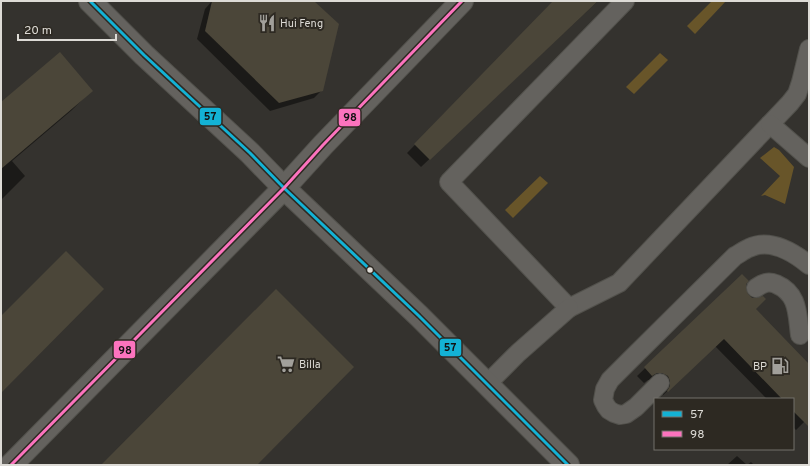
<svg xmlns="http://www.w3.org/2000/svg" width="810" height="466" font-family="Overpass,sans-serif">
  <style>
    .green { fill: #685529 }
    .shadow { fill: #0007 }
    .building { fill: #4b4639 }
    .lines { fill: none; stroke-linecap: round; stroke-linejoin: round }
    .service-casing { stroke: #52514c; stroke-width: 20 }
    .minor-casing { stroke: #52514c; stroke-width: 24 }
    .service { stroke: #64625e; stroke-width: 18 }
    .minor { stroke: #64625e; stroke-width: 22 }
    .bus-1-casing { stroke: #2d2922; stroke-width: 6 }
    .bus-2-casing { stroke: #2d2922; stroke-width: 6 }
    .bus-1 { stroke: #13b2d5; stroke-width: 3 }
    .bus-2 { stroke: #fc73be; stroke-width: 3 }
    .bus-dot { fill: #dddbd6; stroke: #2d2922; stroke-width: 1.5 }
    .labels { text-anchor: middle; stroke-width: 4; stroke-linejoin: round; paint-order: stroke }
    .poi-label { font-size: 11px; fill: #dddbd6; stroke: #2d2922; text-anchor: start }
    .line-badge { stroke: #2d2922; stroke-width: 1.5 }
    .pale-badge-label { font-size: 11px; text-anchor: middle; font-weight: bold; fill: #111 }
  </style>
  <rect width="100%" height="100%" fill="#34322e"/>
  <!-- green -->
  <g class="green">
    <polygon points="712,1 726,1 695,34 687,26"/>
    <polygon points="660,53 668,60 634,94 626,87"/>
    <polygon points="774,147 779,150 794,167 785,204 765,195 761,196 780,176 760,158"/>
    <polygon points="540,176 548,183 513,218 505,210"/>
  </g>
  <!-- shadow -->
  <g class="shadow">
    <polygon points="212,1 313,1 322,90 314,98 270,111 197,39 205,9"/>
    <polygon points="555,1 598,1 421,167 407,153"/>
    <polygon points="91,91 72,110 12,161 25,176 1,200 1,103"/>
    <polygon points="742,275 745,283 745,288 754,309 809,365 809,417 796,430 793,427 793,399 767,399 715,346 661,397 663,395 663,389 654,380 648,380 644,383 637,376"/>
    <polygon points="737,456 747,465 727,465"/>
    <polygon points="751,462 754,465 747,465"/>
  </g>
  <!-- building -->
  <g class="building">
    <polygon points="212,1 314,1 339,24 323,91 279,103 205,31"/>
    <polygon points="553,1 598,1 430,160 414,144"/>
    <polygon points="60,52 93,91 1,169 1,102"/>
    <polygon points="66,251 104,289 1,393 1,316"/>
    <polygon points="742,274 749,281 746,284 746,288 748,294 752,298 757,298 763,296 766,299 756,309 809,364 809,427 793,411 793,399 782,399 724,339 668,392 667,391 670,386 670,381 668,376 662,373 657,373 652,376 644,367"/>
    <polygon points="276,289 354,367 257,465 101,465"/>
  </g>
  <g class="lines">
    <!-- service casing -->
    <g class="service-casing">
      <g id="service">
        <polyline points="625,1 449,182 569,308 619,283 790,103 797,94 801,82 809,49"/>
        <polyline points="770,124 809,158"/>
        <path d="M756,288C763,283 768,281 776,284C799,294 797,314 800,335"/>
        <path d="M660,383L636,407L626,414L620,415L614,413L609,410L606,406L603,400L605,389L610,380L629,361L735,256C739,254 744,250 749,248C770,238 793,252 809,265"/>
        <polyline points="487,384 518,353 569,308"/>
      </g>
    </g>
    <!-- minor casing -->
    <g class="minor-casing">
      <g id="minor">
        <polyline points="90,1 144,55 250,153 284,188 419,316 568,465"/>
        <polyline points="11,465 284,188 323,145 462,1"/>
      </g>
    </g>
    <!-- service -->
    <use href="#service" class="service"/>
    <!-- minor -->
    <use href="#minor" class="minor"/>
    <!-- bus-1 casing -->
    <g class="bus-1-casing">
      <polyline id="bus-1" points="90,1 144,55 250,153 284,188 419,316 568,465"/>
    </g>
    <!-- bus-2 casing -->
    <g class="bus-2-casing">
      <polyline id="bus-2" points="11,465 284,188 323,145 462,1"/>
    </g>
    <!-- bus-1 -->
    <use href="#bus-1" class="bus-1"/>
    <!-- bus-2 -->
    <use href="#bus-2" class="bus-2"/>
  </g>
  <!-- icons -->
  <defs>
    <g id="restaurant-bare" transform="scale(1.38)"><path d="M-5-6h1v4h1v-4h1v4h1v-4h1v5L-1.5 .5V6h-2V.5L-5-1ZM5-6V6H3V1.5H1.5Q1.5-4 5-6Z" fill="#a2a09b" stroke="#2d2922" stroke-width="2.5" paint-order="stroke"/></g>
    <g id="supermarket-bare" transform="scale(1.38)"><path d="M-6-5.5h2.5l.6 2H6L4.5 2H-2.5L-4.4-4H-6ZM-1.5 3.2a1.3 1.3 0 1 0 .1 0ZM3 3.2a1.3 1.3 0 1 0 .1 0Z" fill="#a2a09b" stroke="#2d2922" stroke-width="2.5" paint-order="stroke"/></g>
    <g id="fuel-bare" transform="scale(1.38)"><path d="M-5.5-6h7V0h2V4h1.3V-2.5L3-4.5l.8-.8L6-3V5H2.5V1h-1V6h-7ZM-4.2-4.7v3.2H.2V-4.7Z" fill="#a2a09b" stroke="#2d2922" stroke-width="2.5" paint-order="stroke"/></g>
  </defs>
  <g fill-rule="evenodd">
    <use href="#restaurant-bare" x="267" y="23"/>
    <use href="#supermarket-bare" x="286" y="364"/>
    <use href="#fuel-bare" x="780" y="366"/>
  </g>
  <!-- markers -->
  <circle class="bus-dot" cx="370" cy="270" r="3.5"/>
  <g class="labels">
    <!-- poi labels -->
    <g class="poi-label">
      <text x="280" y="27">Hui Feng</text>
      <text x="299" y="368">Billa</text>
      <text x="767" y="370" text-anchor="end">BP</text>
    </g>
  </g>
  <g class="line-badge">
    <rect x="199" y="107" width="23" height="19" rx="4" fill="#13b2d5"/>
    <rect x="338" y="108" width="23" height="19" rx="4" fill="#fc73be"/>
    <rect x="439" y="338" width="23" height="19" rx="4" fill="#13b2d5"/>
    <rect x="113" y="340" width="23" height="19" rx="4" fill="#fc73be"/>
  </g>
  <g class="pale-badge-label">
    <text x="210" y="120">57</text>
    <text x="350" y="121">98</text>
    <text x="450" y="351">57</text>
    <text x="125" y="354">98</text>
  </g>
  <!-- border -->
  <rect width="810" height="466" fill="none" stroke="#dddbd6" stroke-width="4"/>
  <!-- legend -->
  <rect x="654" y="398" width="140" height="52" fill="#2d2922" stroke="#73706a"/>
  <rect x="662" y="411" width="20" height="6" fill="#13b2d5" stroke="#73706a"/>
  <text x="690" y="418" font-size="12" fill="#dddbd6">57</text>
  <rect x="662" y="431" width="20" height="6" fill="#fc73be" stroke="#73706a"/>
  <text x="690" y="438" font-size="12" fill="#dddbd6">98</text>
  <!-- scale -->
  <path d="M18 34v6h98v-6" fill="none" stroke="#dddbd6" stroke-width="2"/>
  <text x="24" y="34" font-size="12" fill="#dddbd6" stroke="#2d2922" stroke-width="3" paint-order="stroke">20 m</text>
</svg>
